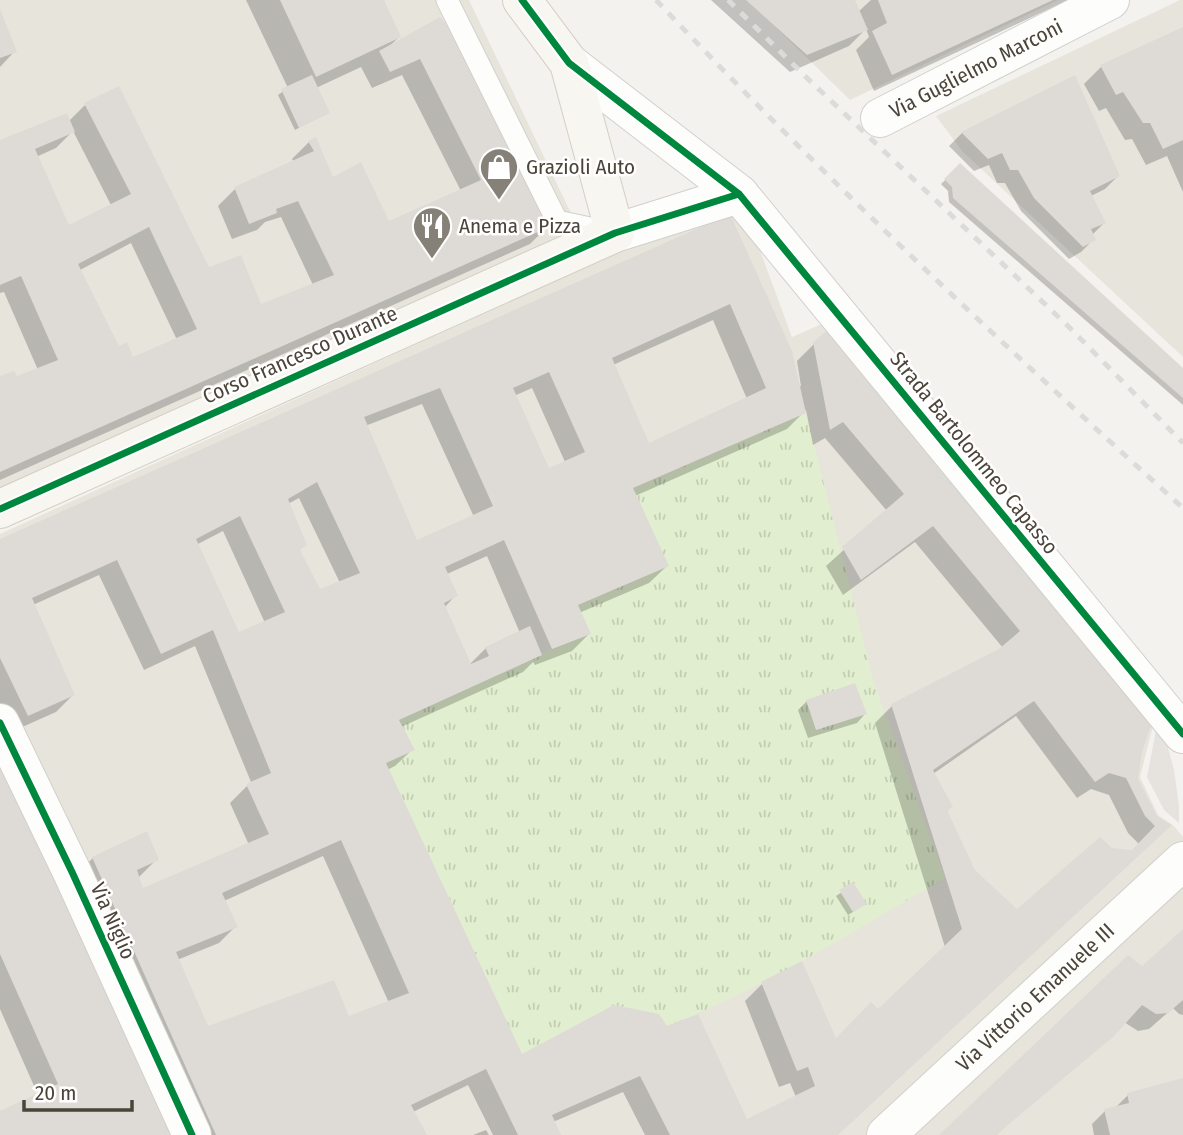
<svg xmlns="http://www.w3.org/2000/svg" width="1183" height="1135" font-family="'Fira Sans Condensed',sans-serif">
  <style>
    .residential { fill: #e7e4dc }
    .grass { fill: url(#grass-tufts) }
    .parking { fill: #e6e3df }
    .shadow { fill: #0003; fill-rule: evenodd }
    .building { fill: #dedbd6; fill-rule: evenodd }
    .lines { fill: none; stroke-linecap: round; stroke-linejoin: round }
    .lane-casing { stroke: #d2d0cb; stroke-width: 23 }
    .street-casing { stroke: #d2d0cb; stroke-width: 40 }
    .secondary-casing { stroke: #d3cfc5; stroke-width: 40 }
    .lane { stroke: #fdfdfc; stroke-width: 21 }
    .street { stroke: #fdfdfc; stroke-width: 38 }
    .secondary { stroke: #f7f6f1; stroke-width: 38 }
    .rail { stroke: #dbdbda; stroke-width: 5; stroke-dasharray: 9 9; stroke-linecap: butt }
    .cycleway-casing { stroke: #fff; stroke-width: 11 }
    .cycleway { stroke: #00873e; stroke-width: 7 }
    .labels { text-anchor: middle; stroke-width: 5; stroke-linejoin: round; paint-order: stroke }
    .street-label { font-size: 21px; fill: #4b4439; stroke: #fff }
    .poi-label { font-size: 21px; fill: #4b4439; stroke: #fff; text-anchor: start }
  </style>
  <defs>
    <pattern id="grass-tufts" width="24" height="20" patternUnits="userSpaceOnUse" patternTransform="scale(1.75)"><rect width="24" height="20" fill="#e1eecf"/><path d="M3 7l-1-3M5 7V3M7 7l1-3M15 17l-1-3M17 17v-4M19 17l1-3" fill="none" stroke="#c3cdb2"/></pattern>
  </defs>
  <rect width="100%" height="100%" fill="#f4f2ee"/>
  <!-- residential -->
  <g class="residential">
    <polygon points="0,0 469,0 579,230 0,490"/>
    <polygon points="748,0 1058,0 850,100"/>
    <polygon points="1180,0 1183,0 1183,357 962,151 936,116"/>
    <polygon points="729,207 758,245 792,337 831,320 1154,722 1140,777 1158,815 1174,826 1183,837 1183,1135 0,1135 0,534 612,255"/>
  </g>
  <!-- grass -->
  <path class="grass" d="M806,413L874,683L945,878C855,930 765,988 667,1026L659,1014L614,1005L522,1054L386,763L414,750L400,720L552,649L591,634L578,605L668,566L633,488Z"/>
  <!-- parking -->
  <polygon class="parking" points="1157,725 1164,733 1174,770 1179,806 1179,823 1164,810 1147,777"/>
  <!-- shadow -->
  <g class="shadow">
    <path d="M246,0H382L399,37L391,45L440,19L547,227L530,244L0,480V377L16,378L38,370L4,292L0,293V143L69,121L85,105L208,269L260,307L313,285L281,217L265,222L257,230L232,239L218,206L235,189L294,162L292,159L309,142L332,179L388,223L461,191L402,75L372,88L361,67L316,88L328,112L295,130L278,95L288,88ZM73,131L111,205L68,227L36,157L56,148ZM131,243L177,340L132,359L118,349L80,270Z"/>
    <polygon points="711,0 853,0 858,12 871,0 1068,0 874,91 856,50 869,37 866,29 849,46 790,72"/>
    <polygon points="0,13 15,51 0,67"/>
    <polygon points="1183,29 1183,192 1167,156 1146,165 1132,139 1125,140 1106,108 1099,111 1084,84 1101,67"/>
    <polygon points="1074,77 1118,176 1105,189 1091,196 1104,223 1092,235 1094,239 1081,252 1069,259 1021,211 1005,183 997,183 989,165 974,171 949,146 962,133"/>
    <polygon points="960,166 1183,369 1183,405 949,202 948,191 941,184"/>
    <path d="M729,216L798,387L801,386L797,361L814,344L1141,752L1136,780L1155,817L1169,826L837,1135H645L623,1092L553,1122L559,1135H493L468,1085L413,1112L425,1135H192L75,875L93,858L147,833L157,859L138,878L142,890L249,845L230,803L251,782L195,646L144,670L99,575L33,605L73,695L56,712L11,732L0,710V541ZM713,320L747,399L648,445L613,365ZM532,388L565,462L548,470L514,396ZM422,404L474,517L416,542L365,426ZM806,410L813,445L825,438L887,511L826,566L843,595L915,542L1003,648L892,706L875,723L945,947L878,1011L835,1041L762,984L745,1001L779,1087L790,1083L796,1097L746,1122L615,1007L521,1057L387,770L395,766L413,749L401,727L523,672L533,662L535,665L572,651L589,634L579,613L649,583L667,566L635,496L787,429ZM299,498L340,583L319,591L298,551L288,504ZM223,531L265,623L238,634L196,545ZM487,556L520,633L486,648L469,665L444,608L456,595L447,574ZM1016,716L1077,798L1091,789L1109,795L1128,833L1139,844L1132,851L1112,850L1017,911L973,871L946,812L950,807L933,774ZM323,856L389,1003L348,1018L207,1029L177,960L219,943L236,926L224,901Z"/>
    <polygon points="807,701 865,714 857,723 808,738 798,710"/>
    <polygon points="0,760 170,1135 0,1135 0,1113 38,1095 0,1009"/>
    <polygon points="853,885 861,907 848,915 836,896"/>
    <polygon points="1183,932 1183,1015 1179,1014 1173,1008 1149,1029 1138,1031 1124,1022 996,1135 942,1135 1142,968"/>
    <polygon points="1183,1080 1183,1135 1094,1135 1092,1124 1105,1111 1114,1109 1128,1095"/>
    <polygon points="486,1130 489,1135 473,1135"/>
  </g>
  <!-- building -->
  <g class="building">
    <polygon points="280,0 384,0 401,37 316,77"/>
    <polygon points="746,0 855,0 868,30 807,55"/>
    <polygon points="878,0 1053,0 892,75 872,31 887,23"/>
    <polygon points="0,9 17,52 0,58"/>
    <path d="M440,17L464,42L549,227L0,472V376L14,371L17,376L58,360L21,276L0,285V140L67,113L75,132L35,149L69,225L131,194L84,103L119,86L209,267L241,255L261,304L334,275L298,201L276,209L277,213L249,224L234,187L314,151L308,141L316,137L333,177L361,162L389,221L481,180L420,59L390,72L379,51ZM149,227L197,329L133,357L127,342L119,346L78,264Z"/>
    <polygon points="1183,27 1183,140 1163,149 1150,123 1143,123 1123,92 1116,95 1100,65"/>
    <polygon points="312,75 330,113 299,128 281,89"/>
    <polygon points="1075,75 1120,176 1090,191 1106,223 1091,229 1096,240 1083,247 1034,198 1018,170 1010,170 1002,153 988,159 961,132"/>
    <polygon points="960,163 1183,368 1183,398 953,198 952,187 944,179"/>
    <path d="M730,214L792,351L806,413L633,488L669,566L578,605L591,634L552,649L504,540L445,567L458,596L444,603L471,664L489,656L485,647L530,626L542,655L399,720L415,750L386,763L522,1054L614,1005L659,1014L667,1026L698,1014L747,1119L815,1086L808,1067L797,1071L761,982L802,961L836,1038L871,1002L878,1009L962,929L891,704L999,649L1020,631L933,526L861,580L842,547L904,494L843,422L830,430L813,342L834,325L1152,723L1142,752L1138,779L1157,816L1172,825L838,1135H670L640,1076L552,1115L561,1135H518L486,1069L411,1105L427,1135H216L92,857L147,831L159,860L137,870L143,888L269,834L246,784L271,773L213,630L161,654L117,560L32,598L75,695L28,716L0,658V539ZM730,304L766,388L649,443L612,358ZM549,372L585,452L549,468L513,388ZM440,388L493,506L417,540L364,417ZM317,482L360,573L320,589L300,550L307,545L288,499ZM240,516L285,612L239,632L196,539ZM1034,701L1095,782L1109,773L1126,778L1145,816L1155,826L1132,850L1112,848L1100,837L1017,909L975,870L947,810L953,807L933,770ZM341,840L409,993L349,1016L334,980L208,1026L176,952L238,927L222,893Z"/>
    <polygon points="855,683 867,714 816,730 806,700"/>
    <polygon points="0,756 172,1135 0,1135 0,1111 58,1084 0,954"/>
    <polygon points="853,882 867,904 853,912 839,890"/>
    <polygon points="1183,929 1183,1000 1168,1013 1156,1014 1142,1005 1114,1036 996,1135 939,1135 1128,955 1142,966"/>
    <polygon points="1183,1078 1183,1135 1110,1135 1104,1109 1129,1103 1127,1093"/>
  </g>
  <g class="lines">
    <!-- lane casing -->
    <g class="lane-casing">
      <polyline id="lane" points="447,0 557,221 609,232"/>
    </g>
    <!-- street casing -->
    <g class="street-casing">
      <g id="street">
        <polyline points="569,63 739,194 1183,734"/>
        <path id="s1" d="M880,118L1110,0"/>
        <polyline points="615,233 739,194"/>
        <polyline points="0,723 72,872 192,1135"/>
        <path id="s2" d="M886,1135L1183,861"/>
      </g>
    </g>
    <!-- secondary casing -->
    <g class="secondary-casing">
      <polyline id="secondary" points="0,509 615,233 569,63 522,0"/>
    </g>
    <!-- lane -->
    <use href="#lane" class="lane"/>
    <!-- street -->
    <use href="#street" class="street"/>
    <!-- secondary -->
    <use href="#secondary" class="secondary"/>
    <!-- rail -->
    <g class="rail">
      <path d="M656,0C824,178 1002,344 1183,508"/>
      <polyline points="728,0 807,78 1068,326 1183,443"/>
    </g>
    <!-- cycleway casing -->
    <g class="cycleway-casing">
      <g id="cycleway">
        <polyline points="522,0 569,63 739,194 1183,734"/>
        <polyline points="0,509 615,233 739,194"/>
        <polyline points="0,723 72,872 192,1135"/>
      </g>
    </g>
    <!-- cycleway -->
    <use href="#cycleway" class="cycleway"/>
  </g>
  <!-- icons -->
  <defs>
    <g id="shop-pin" transform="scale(2.0125)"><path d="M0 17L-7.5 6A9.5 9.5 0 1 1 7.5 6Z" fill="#868178" stroke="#fff"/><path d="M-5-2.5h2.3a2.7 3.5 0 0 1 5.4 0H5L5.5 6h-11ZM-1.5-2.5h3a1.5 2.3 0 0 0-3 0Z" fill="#fff"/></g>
    <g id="restaurant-pin" transform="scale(2.0125)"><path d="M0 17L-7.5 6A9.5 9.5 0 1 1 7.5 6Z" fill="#868178" stroke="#fff"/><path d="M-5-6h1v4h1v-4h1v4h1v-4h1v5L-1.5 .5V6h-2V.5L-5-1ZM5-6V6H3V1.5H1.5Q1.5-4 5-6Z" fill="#fff"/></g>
  </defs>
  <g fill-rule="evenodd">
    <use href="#shop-pin" x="499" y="167"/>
    <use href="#restaurant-pin" x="432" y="226"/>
  </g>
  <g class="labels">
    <!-- street labels -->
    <g class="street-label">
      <text dy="7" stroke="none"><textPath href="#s1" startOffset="108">Via Guglielmo Marconi</textPath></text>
      <text transform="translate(300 355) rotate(-24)" y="7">Corso Francesco Durante</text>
      <text transform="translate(974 453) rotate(51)" y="7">Strada Bartolommeo Capasso</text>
      <text transform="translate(113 921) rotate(66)" y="7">Via Niglio</text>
      <text dy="7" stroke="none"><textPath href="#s2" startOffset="203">Via Vittorio Emanuele III</textPath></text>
    </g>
    <!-- poi labels -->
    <g class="poi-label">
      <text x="526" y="174">Grazioli Auto</text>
      <text x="459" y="233">Anema e Pizza</text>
    </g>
  </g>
  <!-- scale -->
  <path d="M24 1100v10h108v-10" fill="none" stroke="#4b4439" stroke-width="3.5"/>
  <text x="35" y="1100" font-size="21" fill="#4b4439" stroke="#ffffff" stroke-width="5" paint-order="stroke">20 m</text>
</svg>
